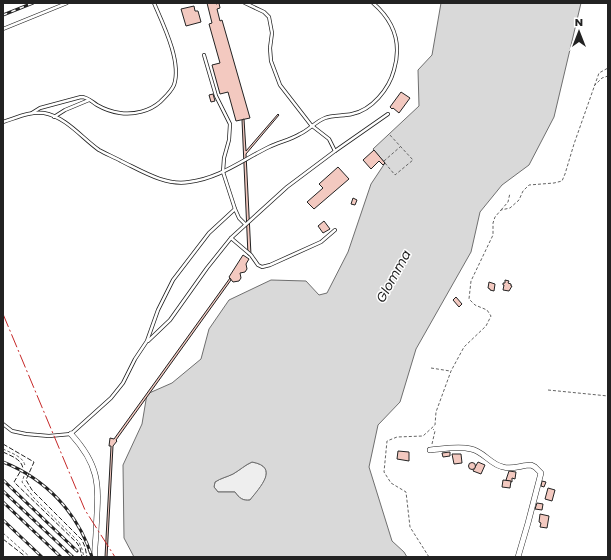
<svg xmlns="http://www.w3.org/2000/svg" width="611" height="560" font-family="Poppins,sans-serif">
  <style>
    .green { fill: #eee; stroke: #6f6f6f }
    .water { fill: #d9d9d9; stroke: #6f6f6f; fill-rule: evenodd }
    .building { fill: #f3c9c0; stroke: #222 }
    .lines { fill: none; stroke-linecap: round; stroke-linejoin: round }
    .service-casing { stroke: #222; stroke-width: 4 }
    .minor-casing { stroke: #222; stroke-width: 6 }
    .path { stroke: #646464; stroke-width: 1; stroke-dasharray: 3 2; stroke-linecap: butt }
    .service { stroke: #fff; stroke-width: 2.5 }
    .minor { stroke: #fff; stroke-width: 5 }
    .rail-casing { stroke: #222; stroke-width: 3 }
    .rail { stroke: #fff; stroke-width: 1.5; stroke-dasharray: 4.5; stroke-linecap: butt }
    .fence { stroke: #222; stroke-width: 1; stroke-dasharray: 5 2; stroke-linecap: butt }
    .power { stroke: #c62828; stroke-width: 1; stroke-dasharray: 14 3 2 3; stroke-linecap: butt }
    .labels { text-anchor: middle; stroke-width: 3; stroke-linejoin: round; paint-order: stroke }
    .water-label { font-size: 13px; font-style: italic; fill: #222; stroke: #fff }
  </style>
  <rect width="100%" height="100%" fill="#fff"/>
  <!-- green -->
  <path class="green" d="M252,462C280,467 260,488 250,500C243,501 239,498 235,492H218L214,487L215,482C221,478 227,477 233,474C240,470 245,465 252,462Z"/>
  <!-- water -->
  <path class="water" d="M441,3H581L554,117L529,165L502,185L480,212L471,252L416,349L400,402L378,425L369,467L392,541L404,552L407,557H134L124,538L123,465L142,424L147,394L172,383L201,359L209,329L229,300L271,280L306,281L319,295L327,293L348,252L371,184L385,163L373,149L419,106L418,70L432,55ZM252,462C280,467 260,487 250,500C243,501 239,498 235,492H218L214,487L215,482C221,478 227,477 233,474C240,470 245,465 252,462Z"/>
  <!-- building -->
  <g class="building">
    <polygon points="207,3 215,3 216,4 219,3 220,8 217,9 220,21 222,20 250,118 236,121 228,92 220,94 212,65 220,63 209,24 212,23"/>
    <polygon points="194,6 195,11 198,11 201,22 186,26 181,9"/>
    <polygon points="401,92 410,98 399,113 393,108 392,109 390,107"/>
    <polygon points="213,94 215,101 211,102 209,95"/>
    <polygon points="278,114 279,115 246,154 251,255 248,255 242,120 244,119 246,151"/>
    <polygon points="374,150 385,163 383,165 379,161 371,169 363,160"/>
    <polygon points="338,167 349,179 314,209 307,202 323,188 319,184"/>
    <polygon points="353,198 357,200 355,205 351,204"/>
    <polygon points="324,221 330,229 323,233 318,226"/>
    <polygon points="243,255 249,259 246,264 247,269 245,272 240,273 241,278 239,281 233,282 229,277"/>
    <polygon points="230,278 231,280 116,440 117,441 113,446 107,557 105,557 111,446 109,446 110,438 114,439"/>
    <polygon points="505,280 509,281 508,283 511,284 511,286 512,286 509,291 503,290 504,285 503,285 503,283 505,283"/>
    <polygon points="489,282 495,284 494,291 490,290 490,289 488,288"/>
    <polygon points="456,297 462,304 459,307 453,300"/>
    <polygon points="398,451 409,452 409,461 397,459"/>
    <polygon points="450,452 450,456 443,457 442,453"/>
    <polygon points="452,454 461,454 462,463 454,464"/>
    <polygon points="478,462 485,465 481,474 473,471"/>
    <circle cx="472" cy="466" r="3.5"/>
    <polygon points="509,471 516,472 515,479 512,478 512,482 506,480"/>
    <polygon points="503,480 511,481 510,488 502,487"/>
    <polygon points="542,481 546,482 544,487 541,486"/>
    <polygon points="548,488 555,490 552,501 545,499"/>
    <polygon points="537,503 543,504 542,510 535,509"/>
    <polygon points="540,514 549,516 547,528 540,527 541,523 539,522"/>
  </g>
  <g class="lines">
    <!-- service casing -->
    <g class="service-casing">
      <g id="service">
        <polyline points="245,3 264,12 269,17 272,33 270,48 271,61 280,85 311,125 329,139 335,151"/>
        <polyline points="3,29 67,3"/>
        <polyline points="204,55 216,96 230,124 229,140 224,158 223,172 235,209"/>
        <path d="M32,113L40,108L81,97C88,97 92,102 97,105C104,109 112,112 120,113C134,115 150,111 160,102C165,97 171,92 174,85C182,62 163,24 154,3"/>
        <polyline points="54,117 65,110 89,100"/>
        <path d="M3,122C16,118 30,111 44,113C66,117 82,138 99,150C106,154 114,157 121,161C142,171 165,186 189,182C220,178 242,160 269,147C279,142 290,140 300,134C309,130 315,122 325,118C332,115 344,116 352,114C372,110 389,89 394,70C402,43 394,21 373,3"/>
        <polyline points="231,238 251,255 258,265 262,267 270,265 321,242 335,230"/>
        <polyline points="148,341 170,320 207,268 231,238 287,187 335,151 388,114"/>
        <polyline points="3,424 12,431 26,434 49,436 71,434 111,398 123,383 135,359 147,341 158,310 173,280 209,233 235,209 239,218 245,224"/>
      </g>
    </g>
    <!-- minor casing -->
    <g class="minor-casing">
      <g id="minor">
        <path d="M71,434C103,469 98,489 96,532C96,540 94,549 95,557"/>
        <path d="M430,450C443,449 458,446 471,449C483,451 491,465 503,467C512,470 522,465 531,465L535,467L541,473L528,523L518,557"/>
      </g>
    </g>
    <!-- path -->
    <g class="path">
      <polyline points="594,86 602,78 608,76"/>
      <polyline points="384,161 400,147"/>
      <polyline points="385,163 395,175 413,160 389,134"/>
      <polyline points="501,210 508,202 510,193"/>
      <polyline points="431,368 450,371"/>
      <polyline points="548,390 608,396"/>
      <polyline points="432,444 435,431 433,429"/>
      <path d="M3,449C11,453 25,457 25,467"/>
      <polyline points="24,476 22,482 34,498 79,542 82,549 84,557"/>
      <polyline points="3,533 30,557"/>
      <polyline points="429,557 410,527 406,492 391,483 384,472 387,441 397,437 423,436 435,425 436,412 451,371 464,347 486,326 491,316 487,310 475,305 469,299 471,281 493,235 493,223 495,217 501,210 510,208 519,200 523,191 529,185 554,183 562,181 565,174 574,144 599,73 608,68"/>
    </g>
    <!-- service -->
    <use href="#service" class="service"/>
    <!-- minor -->
    <use href="#minor" class="minor"/>
    <!-- rail casing -->
    <g class="rail-casing">
      <g id="rail">
        <polyline points="3,15 33,3"/>
        <path d="M3,462C46,479 78,513 92,557"/>
        <polyline points="3,480 77,551"/>
        <polyline points="3,491 73,557"/>
        <polyline points="3,502 61,557"/>
        <polyline points="3,520 42,557"/>
      </g>
    </g>
    <!-- rail -->
    <use href="#rail" class="rail"/>
    <!-- fence -->
    <g class="fence">
      <polyline points="3,444 34,462 26,480 32,490 82,540 85,547 87,557"/>
      <path d="M3,452C11,456 22,459 23,469"/>
      <polyline points="20,472 14,482 77,543 80,548 82,557"/>
      <polyline points="3,539 26,557"/>
    </g>
    <!-- power -->
    <polyline class="power" points="3,314 85,510 115,557"/>
  </g>
  <g class="labels">
    <!-- water labels -->
    <g class="water-label">
      <text transform="translate(393 276) rotate(-61)" y="5">Glomma</text>
    </g>
  </g>
  <!-- border -->
  <rect width="611" height="560" fill="none" stroke="#222222" stroke-width="8"/>
  <!-- north arrow -->
  <g transform="translate(579 32)" stroke="#ffffff" stroke-width="3" paint-order="stroke">
  <path d="M0-3L7 15L0 10L-7 15Z" fill="#222222"/>
  <text y="-6" font-size="11" font-weight="bold" text-anchor="middle" fill="#222222">N</text>
  </g>
</svg>
